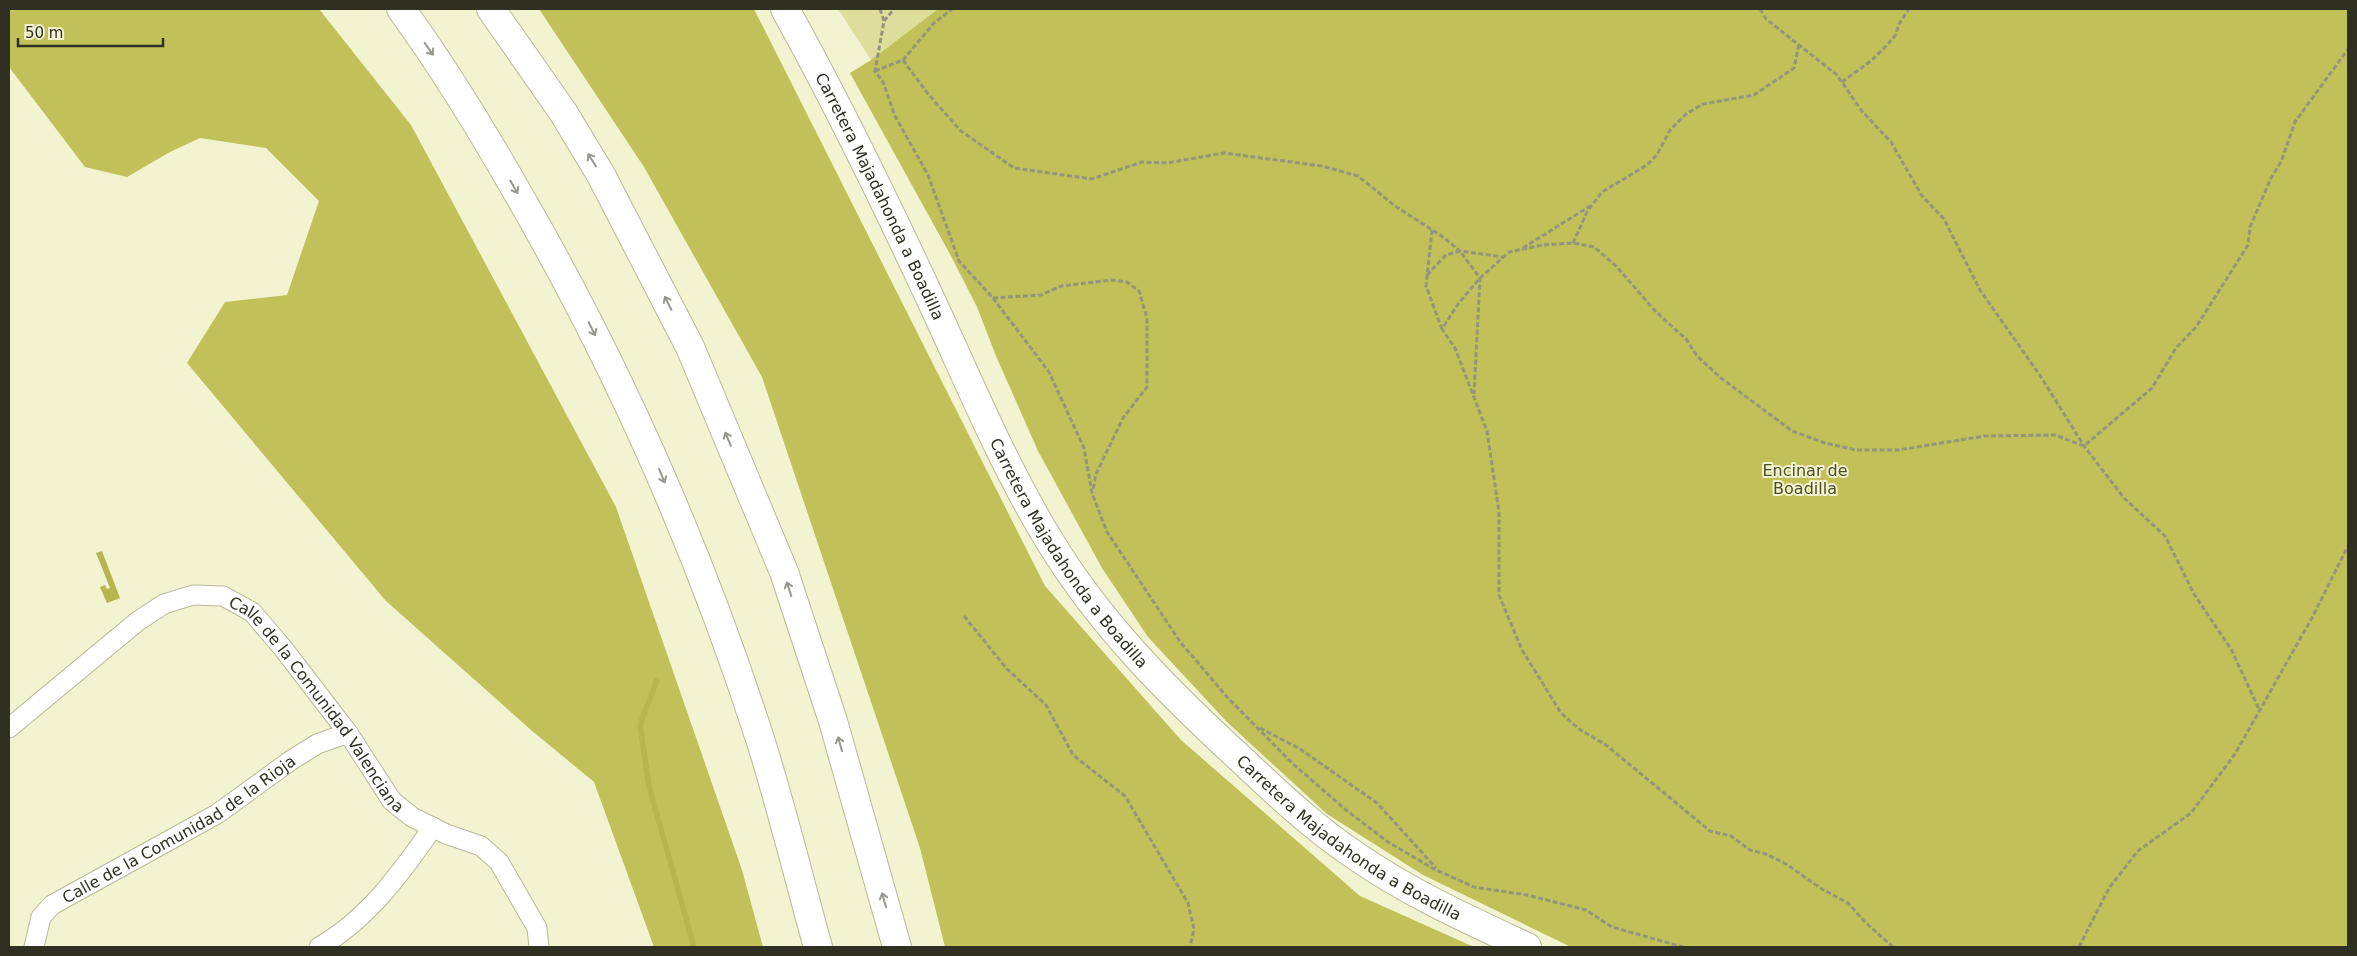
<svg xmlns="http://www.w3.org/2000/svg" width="2357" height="956" font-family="'DejaVu Sans',sans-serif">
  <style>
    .green { fill: #dede9c }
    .forest { fill: #c1c059 }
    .water { fill: #b7b64e }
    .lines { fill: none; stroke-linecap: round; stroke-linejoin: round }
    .stream { stroke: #b7b64e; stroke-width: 5.5 }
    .street-casing { stroke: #b8b998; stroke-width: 21 }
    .secondary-casing { stroke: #b8b998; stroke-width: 30 }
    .highway-casing { stroke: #b8b998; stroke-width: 30 }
    .path { stroke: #95957d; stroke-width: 3; stroke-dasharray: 5 2.5; stroke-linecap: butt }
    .street { stroke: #fff; stroke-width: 19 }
    .secondary { stroke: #fff; stroke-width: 28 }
    .highway { stroke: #fff; stroke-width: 28 }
    .oneway { stroke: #979790 }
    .labels { text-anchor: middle; stroke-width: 4; stroke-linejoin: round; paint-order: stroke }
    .street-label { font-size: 16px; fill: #2f2f22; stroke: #f2f3d1 }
    .park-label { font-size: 16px; fill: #4d4d22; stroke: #f2f3d1 }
  </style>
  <rect width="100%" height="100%" fill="#f2f3d1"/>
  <!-- green -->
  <polygon class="green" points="838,9 938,9 871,60"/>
  <!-- forest -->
  <g class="forest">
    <polygon points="9,9 319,9 411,125 616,507 742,870 763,947 654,947 594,782 531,730 386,601 187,363 225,302 287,295 319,201 266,148 200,138 170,152 127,177 85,167 9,67"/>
    <polygon points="539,9 754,9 1045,586 1181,740 1360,896 1474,947 945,947 920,848 762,377 644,167"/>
    <polygon points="938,9 2348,9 2348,947 1571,947 1423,875 1327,814 1227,722 1148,637 1102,568 1038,451 996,356 977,307 951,256 850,73 871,60"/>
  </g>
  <!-- water -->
  <polygon class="water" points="102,551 120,598 107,603 100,587 105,585 107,589 110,588 96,553"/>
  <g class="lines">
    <!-- stream -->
    <polyline class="stream" points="657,680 640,725 649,786 694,947"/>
    <!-- street casing -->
    <g class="street-casing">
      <g id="street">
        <path id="s1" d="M9,728L138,621L164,604L193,595L223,596L252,612L282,647L348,733L392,801L412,817L446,834L481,846L499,862L537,928L539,947"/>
        <path id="s2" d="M34,947L41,917L52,905L217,814L290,761L317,744L348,733"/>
        <path d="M319,947C367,920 402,872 433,827"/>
      </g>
    </g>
    <!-- secondary casing -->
    <g class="secondary-casing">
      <g id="secondary">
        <path id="s3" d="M785,9C840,108 889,209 937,313C972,389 1005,468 1049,540C1101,626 1171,695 1244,762C1278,794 1314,828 1353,854C1407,892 1467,919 1527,947"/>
      </g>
    </g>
    <!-- highway casing -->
    <g class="highway-casing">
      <g id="highway">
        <path d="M401,9C445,69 483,132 520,197C620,370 700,552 761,742C782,809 799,879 818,947"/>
        <polyline points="491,9 563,112 601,175 690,347 784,572 833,721 897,947"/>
      </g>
    </g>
    <!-- path -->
    <g class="path">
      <polyline points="880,9 884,21 875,71 883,82 895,116 928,175 959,261 993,298 1049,372 1084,448 1092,493 1107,532 1181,643 1228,698 1292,763 1346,810 1388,842 1434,869 1474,887 1527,895 1586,910 1612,927 1683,947"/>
      <polyline points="1760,9 1766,19 1837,75 1861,110 1891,142 1922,196 1944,219 1980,290 2041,377 2084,446 2124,498 2165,536 2194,594 2231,649 2259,709"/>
      <polyline points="884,21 894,9"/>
      <polyline points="903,60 928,94 961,131 1014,168 1092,179 1142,162 1167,163 1224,153 1322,166 1358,176 1395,206 1443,237 1460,251 1503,257"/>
      <polyline points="875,71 903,60 934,23 952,9"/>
      <polyline points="1842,82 1872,60 1886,46 1895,36 1899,24 1909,9"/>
      <polyline points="1432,230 1426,286 1442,329"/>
      <polyline points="1573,243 1587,212 1602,192 1647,165 1657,155 1670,130 1686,114 1703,104 1754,95 1794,68 1799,44"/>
      <polyline points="1523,248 1590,206"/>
      <polyline points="1427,275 1446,255 1460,251 1480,278 1474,394"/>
      <polyline points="993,298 1041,295 1061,286 1112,280 1127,282 1139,291 1147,318 1147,387 1123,418 1096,474 1093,490"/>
      <polyline points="964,616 1007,669 1046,705 1073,755 1125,796 1188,903 1194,929 1190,947"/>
      <polyline points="1260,728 1300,749 1377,803 1436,868"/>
      <polyline points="1893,947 1866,923 1848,903 1822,889 1786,864 1766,854 1750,850 1731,836 1710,831 1606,745 1579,729 1561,713 1522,650 1499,595 1499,512 1487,431 1455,348 1442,329 1458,304 1480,278 1509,252 1543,245 1573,243 1594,247 1616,266 1656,312 1686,339 1697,356 1721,378 1792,431 1825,443 1856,450 1898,450 1985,436 2055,435 2084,446 2152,388 2176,348 2196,327 2248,245 2250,227 2271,178 2281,162 2295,122 2348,49"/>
      <polyline points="2079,947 2109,888 2138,851 2191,813 2235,754 2313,616 2348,546"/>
    </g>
    <!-- street -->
    <use href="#street" class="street"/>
    <!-- secondary -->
    <use href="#secondary" class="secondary"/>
    <!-- highway -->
    <use href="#highway" class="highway"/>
  </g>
  <!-- one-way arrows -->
  <defs><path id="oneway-shaft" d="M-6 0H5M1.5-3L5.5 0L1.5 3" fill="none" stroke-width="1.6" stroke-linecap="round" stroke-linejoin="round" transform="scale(1.25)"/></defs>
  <g class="oneway">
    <use href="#oneway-shaft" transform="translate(429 49) rotate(55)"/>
    <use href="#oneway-shaft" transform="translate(592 160) rotate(-122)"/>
    <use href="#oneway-shaft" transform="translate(514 187) rotate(60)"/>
    <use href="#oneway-shaft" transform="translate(668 303) rotate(-117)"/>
    <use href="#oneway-shaft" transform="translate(592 329) rotate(64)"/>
    <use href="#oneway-shaft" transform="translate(728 439) rotate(-113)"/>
    <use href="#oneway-shaft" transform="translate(662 476) rotate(68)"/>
    <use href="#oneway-shaft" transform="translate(789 589) rotate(-108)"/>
    <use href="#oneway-shaft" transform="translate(840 744) rotate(-106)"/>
    <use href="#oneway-shaft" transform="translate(884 900) rotate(-106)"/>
  </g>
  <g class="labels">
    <!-- street labels -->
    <g class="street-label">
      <text dy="6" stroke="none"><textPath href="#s3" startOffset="210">Carretera Majadahonda a Boadilla</textPath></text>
      <text dy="6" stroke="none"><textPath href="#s3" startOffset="615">Carretera Majadahonda a Boadilla</textPath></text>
      <text dy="6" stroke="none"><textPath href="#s1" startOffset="404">Calle de la Comunidad Valenciana</textPath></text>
      <text dy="6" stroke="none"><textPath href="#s2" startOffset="195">Calle de la Comunidad de la Rioja</textPath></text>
      <text dy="6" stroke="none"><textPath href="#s3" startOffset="1020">Carretera Majadahonda a Boadilla</textPath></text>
    </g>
    <!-- park labels -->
    <g class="park-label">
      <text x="1805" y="476">Encinar de<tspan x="1805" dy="18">Boadilla</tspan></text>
    </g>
  </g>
  <!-- border -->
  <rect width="2357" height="956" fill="none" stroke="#2f2f22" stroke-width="20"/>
  <!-- scale -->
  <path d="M18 38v8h145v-8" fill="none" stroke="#2f2f22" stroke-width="2.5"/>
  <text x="25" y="38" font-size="15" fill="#2f2f22" stroke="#f2f3d1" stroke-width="4" paint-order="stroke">50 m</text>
</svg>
